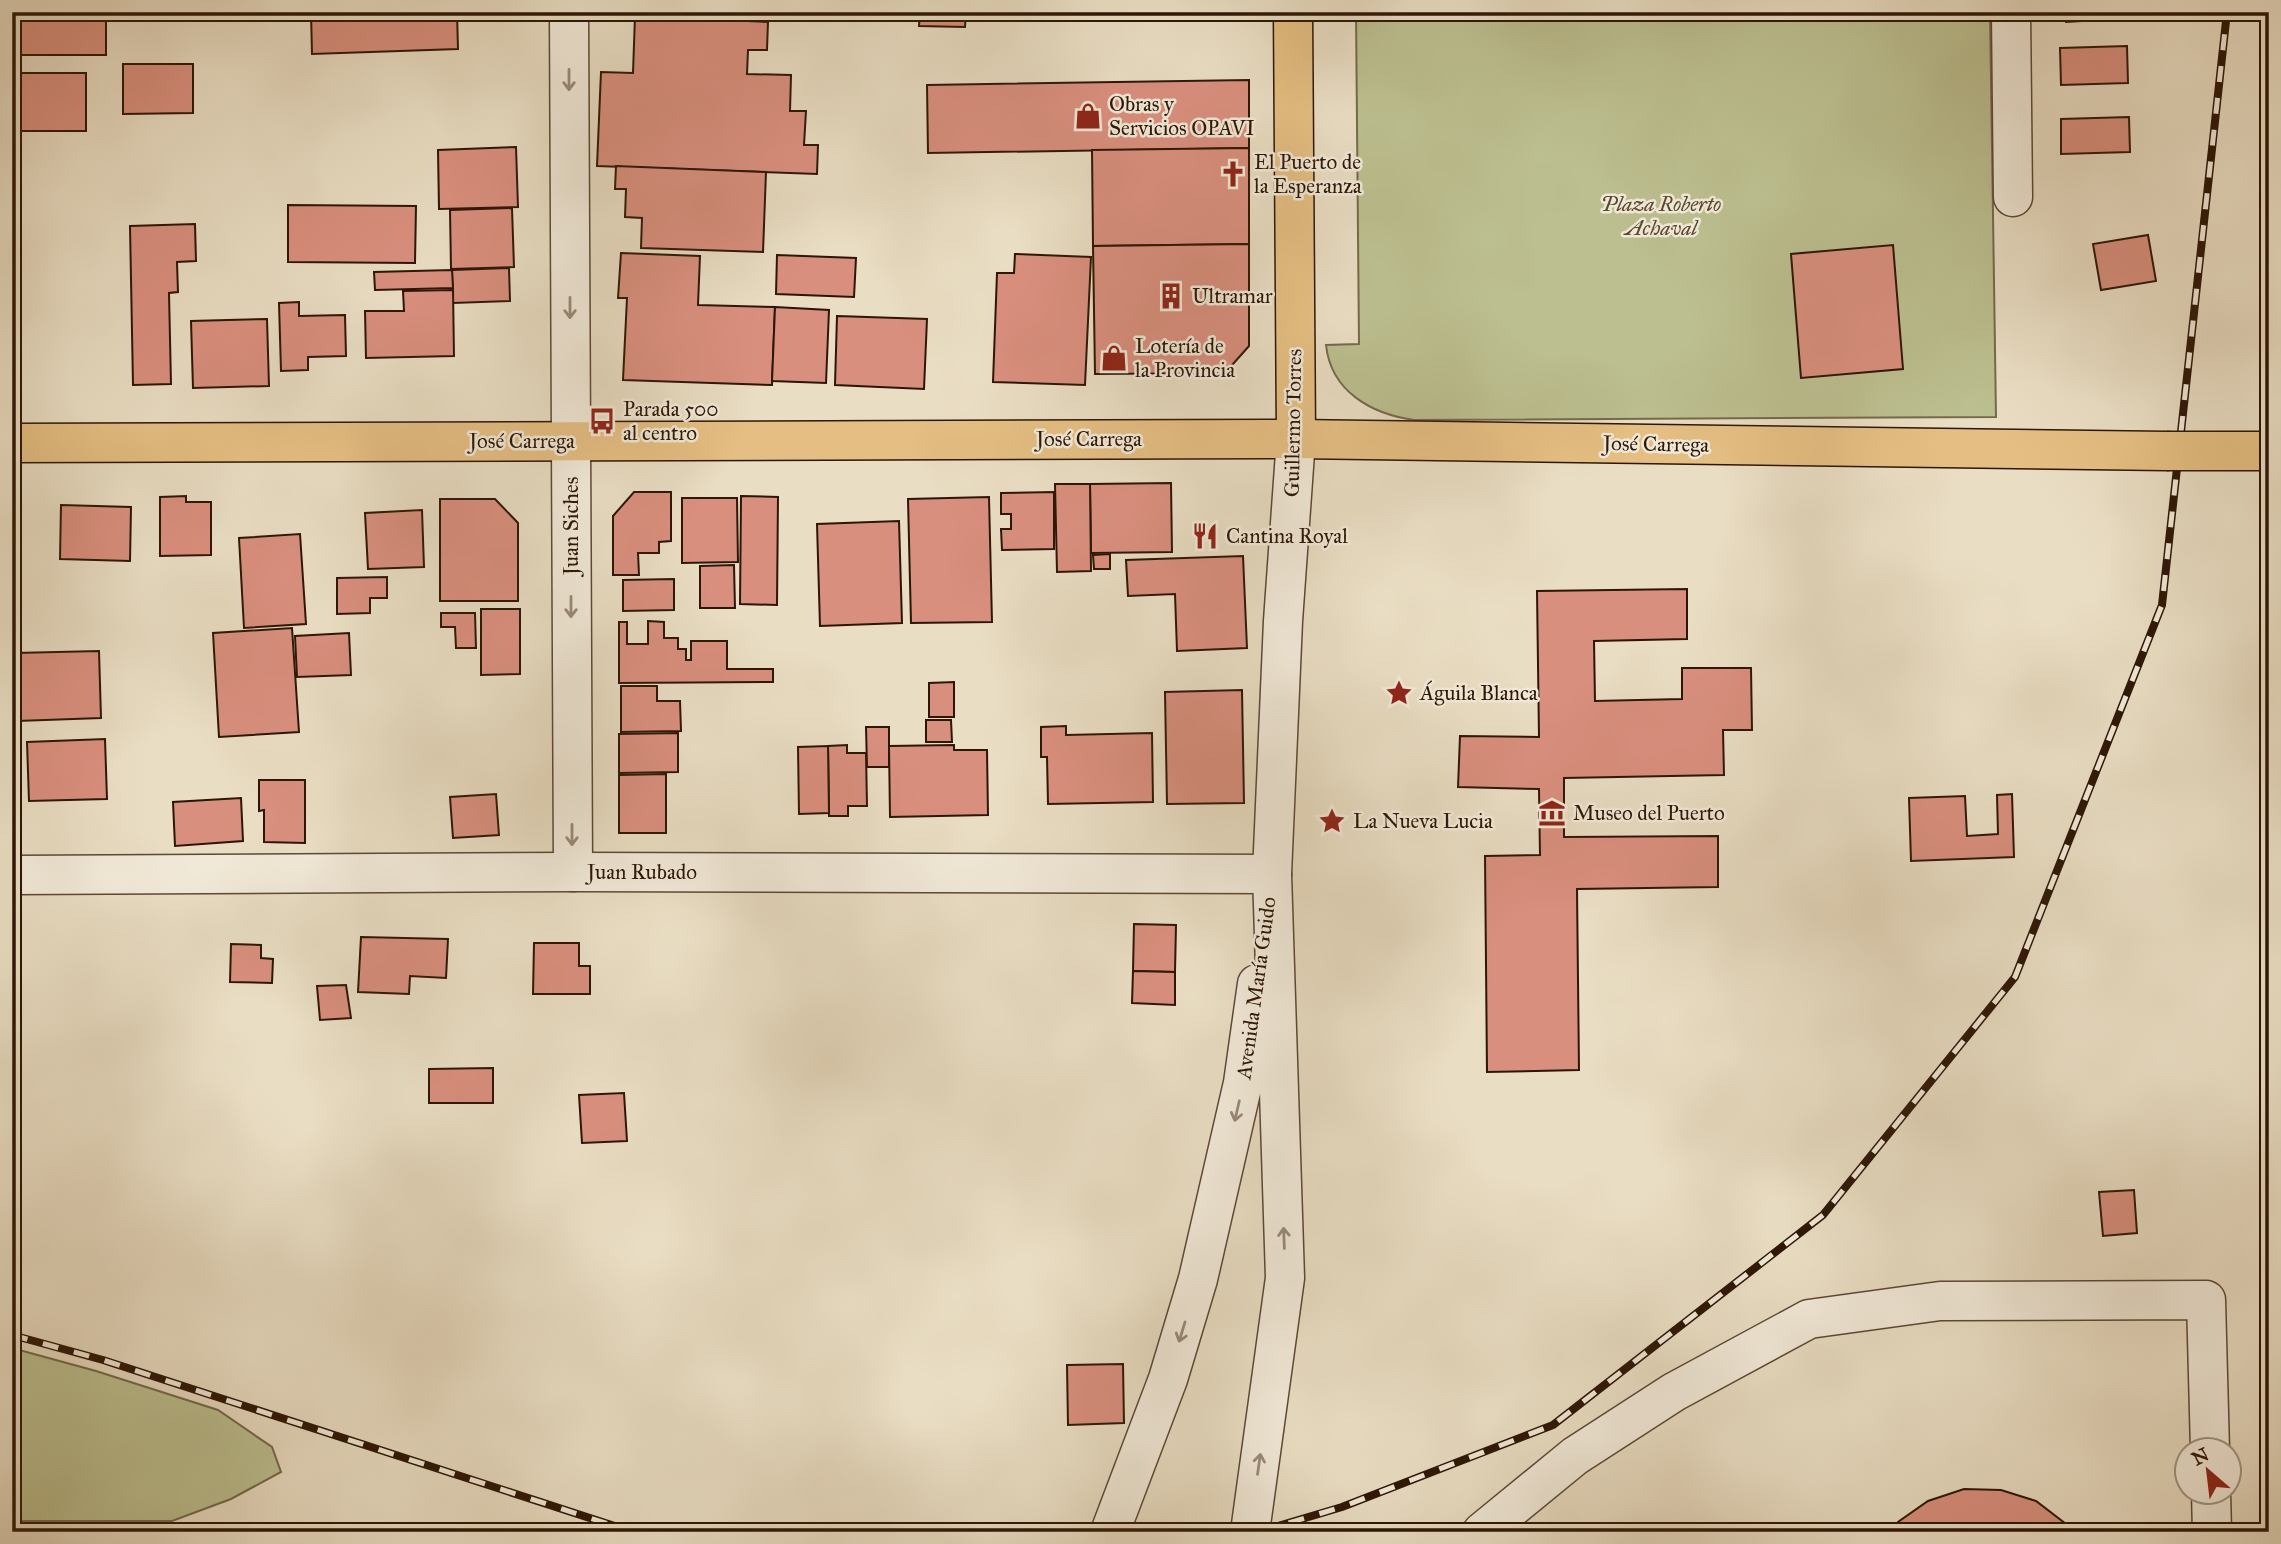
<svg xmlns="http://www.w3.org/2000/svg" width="2281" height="1544" font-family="'IM FELL Great Primer',serif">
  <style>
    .green { fill: #bcbf90; stroke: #746a4b; stroke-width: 2 }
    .building { fill: #d98f7e; stroke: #2d1606; stroke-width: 2 }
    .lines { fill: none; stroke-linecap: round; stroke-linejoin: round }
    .minor-casing { stroke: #5c4835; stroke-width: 41 }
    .major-casing { stroke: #2d1606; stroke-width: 41 }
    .minor { stroke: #f1e9d8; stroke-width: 38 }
    .major { stroke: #e4be82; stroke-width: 38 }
    .rail-casing { stroke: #2d1606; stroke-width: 8 }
    .rail { stroke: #f1e9d8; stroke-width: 5; stroke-dasharray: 16; stroke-linecap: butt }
    .major-bridge-casing { stroke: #2d1606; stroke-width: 41; stroke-linecap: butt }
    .major-bridge { stroke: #e4be82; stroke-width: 38 }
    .oneway { stroke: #998a7a }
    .labels { text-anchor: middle; stroke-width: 5; stroke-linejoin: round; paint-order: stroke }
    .poi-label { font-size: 21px; fill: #2d1606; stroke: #f1e9d8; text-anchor: start }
    .park-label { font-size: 21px; font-style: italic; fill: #58492f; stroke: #f1e9d8 }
    .street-label { font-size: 21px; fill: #2d1606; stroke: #f1e9d8 }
  </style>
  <rect width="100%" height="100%" fill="#e9ddc3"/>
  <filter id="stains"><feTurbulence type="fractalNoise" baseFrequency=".00286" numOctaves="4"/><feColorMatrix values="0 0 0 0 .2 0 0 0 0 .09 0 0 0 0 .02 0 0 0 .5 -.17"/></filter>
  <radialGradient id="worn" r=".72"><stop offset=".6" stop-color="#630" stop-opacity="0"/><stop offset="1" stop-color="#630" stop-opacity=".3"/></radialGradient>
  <!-- green -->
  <g class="green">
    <path d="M1356,12H1990L1996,417L1414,420C1372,414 1331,392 1326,345L1359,344Z"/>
    <polygon points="12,1348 96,1371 218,1410 272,1447 281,1472 231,1499 172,1521 12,1521"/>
  </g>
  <!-- building -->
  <g class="building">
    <rect x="12" y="12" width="94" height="43"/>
    <polygon points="311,12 457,12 458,49 312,54"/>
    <polygon points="610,12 687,12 687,15"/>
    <polygon points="920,12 966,12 965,27 919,26"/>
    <polygon points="2065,12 2134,12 2134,18 2066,22"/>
    <polygon points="635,16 768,22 767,50 748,50 747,74 791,75 790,111 806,111 804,145 818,145 817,174 597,166 601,72 633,73"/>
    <polygon points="2127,46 2128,83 2061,85 2060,48"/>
    <polygon points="123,64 193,64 193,113 123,114"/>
    <rect x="12" y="73" width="74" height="58"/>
    <polygon points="1249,80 1249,148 928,153 927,85"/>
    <polygon points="2129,117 2130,152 2061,154 2061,119"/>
    <polygon points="516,147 518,207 439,209 438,150"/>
    <polygon points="1249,148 1249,244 1093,246 1092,150"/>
    <polygon points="616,166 766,172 763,252 641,248 642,218 625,217 626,189 615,189"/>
    <polygon points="288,205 416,206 415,263 288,262"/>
    <polygon points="512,208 514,267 451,269 450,210"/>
    <polygon points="195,224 196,261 177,262 178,292 169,293 171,384 133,385 130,226"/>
    <polygon points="2148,235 2156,281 2101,290 2093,244"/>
    <polygon points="1249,244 1249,346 1225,373 1095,374 1093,246"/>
    <polygon points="1893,245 1903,369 1801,378 1791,254"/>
    <polygon points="621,253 700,256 698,305 775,307 772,385 623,380 627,298 618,298"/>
    <polygon points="1015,254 1091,257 1085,385 993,382 997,273 1014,273"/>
    <polygon points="777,255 856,258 854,297 776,294"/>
    <polygon points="509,268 510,301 453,303 452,270"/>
    <polygon points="452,270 453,288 375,290 374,272"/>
    <polygon points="453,290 454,356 366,358 365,311 404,311 403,291"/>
    <polygon points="299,302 299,316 345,315 346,356 308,357 308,370 281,371 279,303"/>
    <polygon points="775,307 829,310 826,383 772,381"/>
    <polygon points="837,316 927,319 924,389 835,385"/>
    <polygon points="267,319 269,386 193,388 191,321"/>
    <polygon points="1171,483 1172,552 1091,553 1090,484"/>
    <polygon points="1055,484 1090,484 1091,571 1057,572"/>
    <polygon points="634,492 671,492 671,541 659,542 659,553 638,553 639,575 613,575 613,516"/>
    <polygon points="1054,492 1054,549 1002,550 1001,529 1011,529 1011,514 1001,514 1001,493"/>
    <polygon points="186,496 186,502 211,502 211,555 160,556 160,497"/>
    <polygon points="741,496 778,497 777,605 740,604"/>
    <polygon points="989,497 992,622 911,623 908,499"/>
    <polygon points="682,498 737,498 738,562 682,563"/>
    <polygon points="440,499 495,499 518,523 518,601 440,601"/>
    <polygon points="61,505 131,507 130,561 60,559"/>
    <polygon points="422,510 424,567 368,569 365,513"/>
    <polygon points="899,521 902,623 820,626 817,524"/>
    <polygon points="300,534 306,624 244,628 239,538"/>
    <polygon points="1110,554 1110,569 1094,569 1093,555"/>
    <polygon points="1243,556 1247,648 1177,651 1175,594 1128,596 1126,560"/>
    <polygon points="734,565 735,608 700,608 700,566"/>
    <polygon points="387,577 387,598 370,598 370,613 337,614 337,578"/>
    <polygon points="674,579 674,610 623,611 623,580"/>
    <polygon points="1687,589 1687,639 1594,641 1595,701 1682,699 1682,668 1751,668 1752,730 1723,730 1724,775 1564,778 1564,837 1718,836 1718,887 1577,889 1579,1070 1487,1072 1485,856 1540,855 1539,789 1458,787 1460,736 1539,737 1537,591"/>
    <polygon points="481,609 520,609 520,674 481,675"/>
    <polygon points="441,613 475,613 476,648 456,648 455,627 441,627"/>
    <polygon points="648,621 664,622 664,638 678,638 678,649 686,649 686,660 691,660 691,641 727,641 727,669 773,669 773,682 619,683 619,622 627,622 627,644 648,644"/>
    <polygon points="292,628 299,732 219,737 213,633"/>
    <polygon points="349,633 351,675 297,677 295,636"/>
    <polygon points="99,651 101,718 17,721 15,653"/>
    <polygon points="954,682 954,717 929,717 929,683"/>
    <polygon points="621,686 657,686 657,701 680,701 681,731 621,732"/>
    <polygon points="1242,690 1244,803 1167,804 1165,692"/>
    <polygon points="926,720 951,720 952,742 926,742"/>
    <polygon points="1066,726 1066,735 1152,733 1153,802 1048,804 1047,757 1041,757 1041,727"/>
    <polygon points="866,727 889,727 889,767 867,767"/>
    <polygon points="678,733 678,772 619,773 619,734"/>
    <polygon points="105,739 107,799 29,801 27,742"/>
    <polygon points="847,745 847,753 866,753 867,806 848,806 848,816 829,816 828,746"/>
    <polygon points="954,745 954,750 987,750 988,815 890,817 889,746"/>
    <polygon points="828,746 829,813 799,814 798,747"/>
    <polygon points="666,774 666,833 619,833 619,775"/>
    <polygon points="259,780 305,780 305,843 264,842 264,810 259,811"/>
    <polygon points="496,794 499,835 453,838 450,797"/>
    <polygon points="2012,794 2014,857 1911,861 1909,798 1965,796 1967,836 1998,834 1997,795"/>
    <polygon points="241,798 243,841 175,846 173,802"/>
    <polygon points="1134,924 1176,925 1175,972 1133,971"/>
    <polygon points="361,937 448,939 446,978 410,976 409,994 358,992"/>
    <polygon points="534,943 579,943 579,966 590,966 590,994 533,994"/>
    <polygon points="231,944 261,945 261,958 273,959 272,983 230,982"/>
    <polygon points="1133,971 1175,972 1175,1005 1132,1003"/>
    <polygon points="346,985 351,1018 320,1020 317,986"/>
    <polygon points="493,1068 493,1103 429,1103 429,1069"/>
    <polygon points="624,1093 627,1141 582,1143 579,1095"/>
    <polygon points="2134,1190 2137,1233 2103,1236 2099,1192"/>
    <polygon points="1123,1364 1124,1423 1068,1425 1067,1365"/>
    <polygon points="1964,1489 2001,1490 2036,1501 2066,1524 2072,1532 1891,1532 1898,1522 1928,1501"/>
  </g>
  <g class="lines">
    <!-- minor casing -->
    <g class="minor-casing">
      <g id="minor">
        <polyline points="569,12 573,872"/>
        <polyline points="2011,12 2013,197"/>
        <polyline points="12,875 573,872 1272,874"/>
        <polyline points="2211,1492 2212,1532"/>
        <polyline points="1110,1532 1168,1379 1198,1279 1243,1083 1257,984"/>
        <polyline points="1250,1532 1285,1278 1272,874 1283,621 1296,439"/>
        <polyline points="1482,1532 1575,1456 1674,1392 1809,1319 1940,1301 2206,1300 2210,1450"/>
      </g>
    </g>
    <!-- major casing -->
    <g class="major-casing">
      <g id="major">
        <polyline points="1293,12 1296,439"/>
        <polyline points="12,443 1296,439 2167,451"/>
      </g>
    </g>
    <!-- minor -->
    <use href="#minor" class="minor"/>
    <!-- major -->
    <use href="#major" class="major"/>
    <!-- rail casing -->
    <g class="rail-casing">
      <g id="rail">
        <polyline points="12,1335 103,1360 633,1532"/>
        <polyline points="1258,1532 1342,1507 1553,1425 1823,1215 2015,977 2162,605 2227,12"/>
      </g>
    </g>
    <!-- rail -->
    <use href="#rail" class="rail"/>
    <!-- major-bridge casing -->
    <g class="major-bridge-casing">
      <polyline id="major-bridge" points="2167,451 2269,451"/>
    </g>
    <!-- major-bridge -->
    <use href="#major-bridge" class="major-bridge"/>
  </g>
  <!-- one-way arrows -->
  <defs><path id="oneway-shaft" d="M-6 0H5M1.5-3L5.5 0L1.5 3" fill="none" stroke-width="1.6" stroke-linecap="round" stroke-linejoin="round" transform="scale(1.75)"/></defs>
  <g class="oneway">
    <use href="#oneway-shaft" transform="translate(569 80) rotate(90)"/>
    <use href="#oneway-shaft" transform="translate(570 308) rotate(90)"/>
    <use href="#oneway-shaft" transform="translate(571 607) rotate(90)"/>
    <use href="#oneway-shaft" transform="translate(572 835) rotate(90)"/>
    <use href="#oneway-shaft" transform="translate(1237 1111) rotate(103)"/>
    <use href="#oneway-shaft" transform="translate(1284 1238) rotate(-92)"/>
    <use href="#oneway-shaft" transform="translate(1182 1332) rotate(107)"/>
    <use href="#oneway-shaft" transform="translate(1259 1464) rotate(-82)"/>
  </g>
  <!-- icons -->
  <defs>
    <g id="shop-bare" transform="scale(2.1)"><path d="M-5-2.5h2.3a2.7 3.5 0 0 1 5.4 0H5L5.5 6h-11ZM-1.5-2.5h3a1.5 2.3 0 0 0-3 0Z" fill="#8f2418" stroke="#f1e9d8" stroke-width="2.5" paint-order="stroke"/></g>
    <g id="church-bare" transform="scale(2.1)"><path d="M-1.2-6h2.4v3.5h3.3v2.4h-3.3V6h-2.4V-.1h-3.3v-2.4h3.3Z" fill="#8f2418" stroke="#f1e9d8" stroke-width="2.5" paint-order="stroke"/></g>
    <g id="building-bare" transform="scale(2.1)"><path d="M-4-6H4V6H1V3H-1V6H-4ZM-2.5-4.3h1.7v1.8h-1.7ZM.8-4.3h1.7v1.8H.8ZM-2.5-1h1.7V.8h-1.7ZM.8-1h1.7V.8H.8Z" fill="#8f2418" stroke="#f1e9d8" stroke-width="2.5" paint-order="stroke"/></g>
    <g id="bus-bare" transform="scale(2.1)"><path d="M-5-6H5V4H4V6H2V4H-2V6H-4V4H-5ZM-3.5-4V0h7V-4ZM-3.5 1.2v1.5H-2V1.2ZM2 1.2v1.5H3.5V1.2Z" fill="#8f2418" stroke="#f1e9d8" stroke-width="2.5" paint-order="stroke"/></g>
    <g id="restaurant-bare" transform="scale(2.1)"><path d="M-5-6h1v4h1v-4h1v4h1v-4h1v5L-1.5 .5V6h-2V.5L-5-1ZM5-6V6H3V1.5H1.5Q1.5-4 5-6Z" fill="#8f2418" stroke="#f1e9d8" stroke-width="2.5" paint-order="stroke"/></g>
    <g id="sight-bare" transform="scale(2.1)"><path d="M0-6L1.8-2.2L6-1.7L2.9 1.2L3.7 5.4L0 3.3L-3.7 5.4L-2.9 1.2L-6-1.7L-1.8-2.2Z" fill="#8f2418" stroke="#f1e9d8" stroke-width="2.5" paint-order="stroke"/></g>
    <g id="museum-bare" transform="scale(2.1)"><path d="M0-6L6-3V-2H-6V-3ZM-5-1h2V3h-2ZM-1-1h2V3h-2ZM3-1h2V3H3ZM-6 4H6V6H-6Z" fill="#8f2418" stroke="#f1e9d8" stroke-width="2.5" paint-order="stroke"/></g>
  </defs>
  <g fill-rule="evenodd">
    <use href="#shop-bare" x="1088" y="116"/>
    <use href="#church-bare" x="1233" y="174"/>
    <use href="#building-bare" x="1171" y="296"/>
    <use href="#shop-bare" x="1114" y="358"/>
    <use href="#bus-bare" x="602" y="421"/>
    <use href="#restaurant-bare" x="1205" y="536"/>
    <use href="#sight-bare" x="1399" y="693"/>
    <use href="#museum-bare" x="1552" y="813"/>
    <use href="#sight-bare" x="1332" y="821"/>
  </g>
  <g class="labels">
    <!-- poi labels -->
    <g class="poi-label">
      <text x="1109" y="111">Obras y<tspan x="1109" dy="24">Servicios OPAVI</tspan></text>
      <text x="1254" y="169">El Puerto de<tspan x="1254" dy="24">la Esperanza</tspan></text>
      <text x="1192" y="303">Ultramar</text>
      <text x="1135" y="353">Lotería de<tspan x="1135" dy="24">la Provincia</tspan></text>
      <text x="623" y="416">Parada 500<tspan x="623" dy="24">al centro</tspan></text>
      <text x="1226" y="543">Cantina Royal</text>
      <text x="1420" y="700">Águila Blanca</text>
      <text x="1573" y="820">Museo del Puerto</text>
      <text x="1353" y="828">La Nueva Lucia</text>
    </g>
    <!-- park labels -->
    <g class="park-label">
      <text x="1661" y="211">Plaza Roberto<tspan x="1661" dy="24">Achaval</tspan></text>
    </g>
    <!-- street labels -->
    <g class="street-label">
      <text transform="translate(1293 423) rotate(-89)" y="7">Guillermo Torres</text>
      <text x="1089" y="446">José Carrega</text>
      <text x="522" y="448">José Carrega</text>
      <text transform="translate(1656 444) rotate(1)" y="7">José Carrega</text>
      <text transform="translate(571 526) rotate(-90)" y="7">Juan Siches</text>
      <text x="642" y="879">Juan Rubado</text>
      <text transform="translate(1256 988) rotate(-82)" y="7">Avenida María Guido</text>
    </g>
  </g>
  <!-- margin -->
  <rect width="2281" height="1544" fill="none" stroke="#e9ddc3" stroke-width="42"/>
  <rect x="14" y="14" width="2253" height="1516" fill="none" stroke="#2d1606" stroke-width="3.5"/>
  <rect x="21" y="21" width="2239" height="1502" fill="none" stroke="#2d1606" stroke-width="2"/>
  <!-- north arrow -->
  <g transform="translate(2208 1471) rotate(332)"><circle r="33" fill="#f1e9d8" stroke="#a39584" stroke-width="2"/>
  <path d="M0-5L12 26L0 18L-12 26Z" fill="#8f2418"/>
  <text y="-10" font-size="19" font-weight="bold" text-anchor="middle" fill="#2d1606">N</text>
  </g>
  <rect width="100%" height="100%" filter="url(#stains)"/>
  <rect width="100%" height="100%" fill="url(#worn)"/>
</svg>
